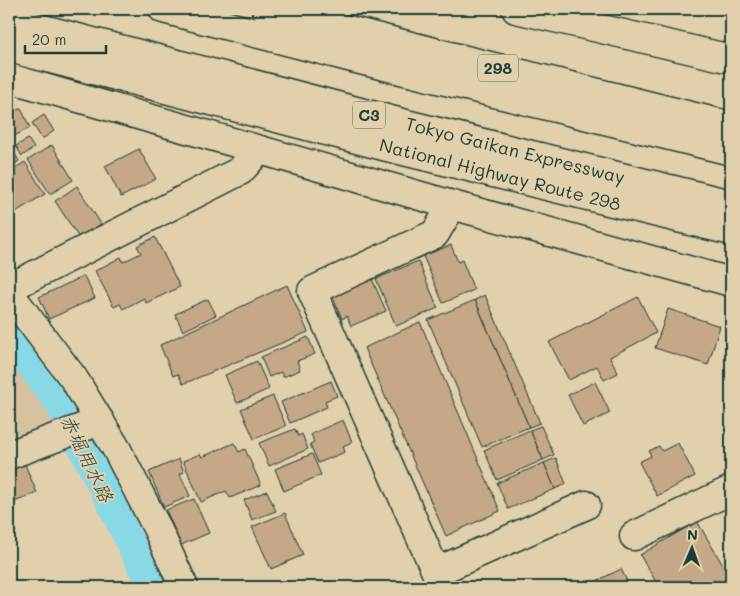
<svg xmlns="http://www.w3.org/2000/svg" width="740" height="596" font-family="Mali,'Klee One',sans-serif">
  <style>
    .built { fill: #d5c1a0 }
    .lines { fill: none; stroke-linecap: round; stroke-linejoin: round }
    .canal { stroke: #89d8e6; stroke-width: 29 }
    .building { fill: #c4a888; stroke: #1f3d34 }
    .minor-casing { stroke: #1f3d34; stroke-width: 31 }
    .highway-casing { stroke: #1f3d34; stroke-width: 31 }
    .minor { stroke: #e2d0ad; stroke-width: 28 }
    .highway { stroke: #e2d0ad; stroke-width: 28 }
    .labels { text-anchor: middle; stroke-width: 4; stroke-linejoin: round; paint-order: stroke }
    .shield { fill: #e2d0ad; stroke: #5a6958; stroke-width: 1 }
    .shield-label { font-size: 16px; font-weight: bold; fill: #1f3d34 }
    .street-label { font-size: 18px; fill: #1f3d34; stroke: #e2d0ad }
    .water-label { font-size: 19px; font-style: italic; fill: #24453d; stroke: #e2d0ad }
  </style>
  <rect width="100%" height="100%" fill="#e2d0ad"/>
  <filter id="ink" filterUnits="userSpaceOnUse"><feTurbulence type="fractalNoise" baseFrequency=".02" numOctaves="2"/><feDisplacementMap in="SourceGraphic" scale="10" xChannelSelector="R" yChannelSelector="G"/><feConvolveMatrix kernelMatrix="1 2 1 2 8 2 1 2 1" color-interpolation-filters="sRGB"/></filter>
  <g filter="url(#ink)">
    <!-- built -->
    <polygon class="built" points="9,343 48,400 65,429 9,448"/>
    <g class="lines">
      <!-- canal -->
      <polyline class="canal" points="9,337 59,403 105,491 141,565 151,587"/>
    </g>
    <!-- building -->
    <g class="building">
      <polygon points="21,108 30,128 14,136 9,124 9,114"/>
      <polygon points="44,115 54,131 42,139 32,123"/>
      <polygon points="28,139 34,148 22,156 16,146"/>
      <polygon points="52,145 73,180 50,194 28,160"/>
      <polygon points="12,149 19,161 11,167 9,162 9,151"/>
      <polygon points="139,149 156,179 121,197 105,166"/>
      <polygon points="25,162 45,194 9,216 9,172"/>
      <polygon points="77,186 101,224 79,238 55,201"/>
      <polygon points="155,237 180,287 146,303 144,298 123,309 120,304 114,307 95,271 121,257 123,262 141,253 137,246"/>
      <polygon points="451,245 458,262 462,260 474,290 443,303 423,256"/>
      <polygon points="418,261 438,308 396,326 376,279"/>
      <polygon points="84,276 95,298 49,319 39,297"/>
      <polygon points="372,279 386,311 351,326 347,316 342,319 332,295"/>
      <polygon points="287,285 308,332 183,384 178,374 173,376 160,345"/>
      <polygon points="485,295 540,423 529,427 475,300"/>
      <polygon points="638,297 656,333 610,357 618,373 604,380 597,366 569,380 549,342"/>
      <polygon points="208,299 216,315 183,331 175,314"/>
      <polygon points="475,300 529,427 482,447 428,320"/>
      <polygon points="668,309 720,326 708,365 655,348"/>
      <polygon points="420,322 500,511 446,536 364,348"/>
      <polygon points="308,337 315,354 297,361 300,370 283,377 281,372 269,377 261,357"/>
      <polygon points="257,361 269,389 237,403 225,375"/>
      <polygon points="331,381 337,396 325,401 327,407 290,423 281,402"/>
      <polygon points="595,382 610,413 583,426 568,395"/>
      <polygon points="273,396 286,426 254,439 241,409"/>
      <polygon points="343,420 352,442 343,446 345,452 318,463 310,444 314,442 311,434"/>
      <polygon points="541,426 554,455 543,460 530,430"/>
      <polygon points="295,429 298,436 302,434 308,449 269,466 259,443"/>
      <polygon points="530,430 543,460 497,480 484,450"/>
      <polygon points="234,443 239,452 245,449 261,485 230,498 226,491 201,502 183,461 200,454 202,457"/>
      <polygon points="678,443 695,476 657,496 639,462 651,456 649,451 659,446 662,451"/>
      <polygon points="312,454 321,475 284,491 275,469"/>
      <polygon points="556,458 566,484 555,489 544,463"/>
      <polygon points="179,459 184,472 180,474 190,496 164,507 149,472"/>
      <polygon points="23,460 37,493 9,504 9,465"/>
      <polygon points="544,463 555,489 508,509 497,483"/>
      <polygon points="267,491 276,511 252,520 244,500"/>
      <polygon points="194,499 209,533 181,545 166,510"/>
      <polygon points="285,513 303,555 271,569 252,527"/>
      <polygon points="697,521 731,579 731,587 659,587 640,555"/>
      <polygon points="621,569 630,587 584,587"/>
    </g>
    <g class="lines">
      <!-- minor casing -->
      <g class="minor-casing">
        <g id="minor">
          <polyline points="516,9 731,59"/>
          <polyline points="9,78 452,205 731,282"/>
          <polyline points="452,205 435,234 312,291 436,572 586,505"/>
          <polyline points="9,288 240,171 259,150"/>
          <polyline points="9,293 74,379 116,448 157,528 184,587"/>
          <polyline points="9,455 100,421"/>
          <polyline points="634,536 731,490"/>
        </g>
      </g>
      <!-- highway casing -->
      <g class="highway-casing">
        <g id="highway">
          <polyline points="163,9 352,58 731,151"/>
          <polyline points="266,9 462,59 731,126"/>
          <polyline points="9,20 406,124 731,204"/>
          <polyline points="9,48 387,147 731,231"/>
        </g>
      </g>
      <!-- minor -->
      <use href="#minor" class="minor"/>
      <!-- highway -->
      <use href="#highway" class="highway"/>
    </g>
  </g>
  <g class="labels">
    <!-- shield labels -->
    <g class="shield">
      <rect x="478" y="54.5" width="40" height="27" rx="4"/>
      <rect x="353" y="101.5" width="32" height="27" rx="4"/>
    </g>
    <g class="shield-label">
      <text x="498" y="74">298</text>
      <text x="369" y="121">C3</text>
    </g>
    <!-- street labels -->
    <g class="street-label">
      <text transform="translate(515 151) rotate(14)" y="6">Tokyo Gaikan Expressway</text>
      <text transform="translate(500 175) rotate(14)" y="6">National Highway Route 298</text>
    </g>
    <!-- water labels -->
    <g class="water-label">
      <text transform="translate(87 458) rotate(64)" y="7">赤堀用水路</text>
    </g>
  </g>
  <!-- margin -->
  <rect width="740" height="596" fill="none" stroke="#e2d0ad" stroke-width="30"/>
  <rect x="15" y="15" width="710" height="566" fill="none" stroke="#1f3d34" stroke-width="2" filter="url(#ink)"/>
  <!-- north arrow -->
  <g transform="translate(692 548) rotate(2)" stroke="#e2d0ad" stroke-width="4" paint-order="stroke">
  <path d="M0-4L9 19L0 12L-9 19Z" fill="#1f3d34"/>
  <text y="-8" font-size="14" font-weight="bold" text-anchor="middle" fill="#1f3d34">N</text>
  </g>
  <!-- scale -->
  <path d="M25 45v8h81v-8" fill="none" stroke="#1f3d34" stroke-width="2.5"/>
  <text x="32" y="45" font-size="15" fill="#1f3d34" stroke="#e2d0ad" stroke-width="4" paint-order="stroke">20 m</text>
</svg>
